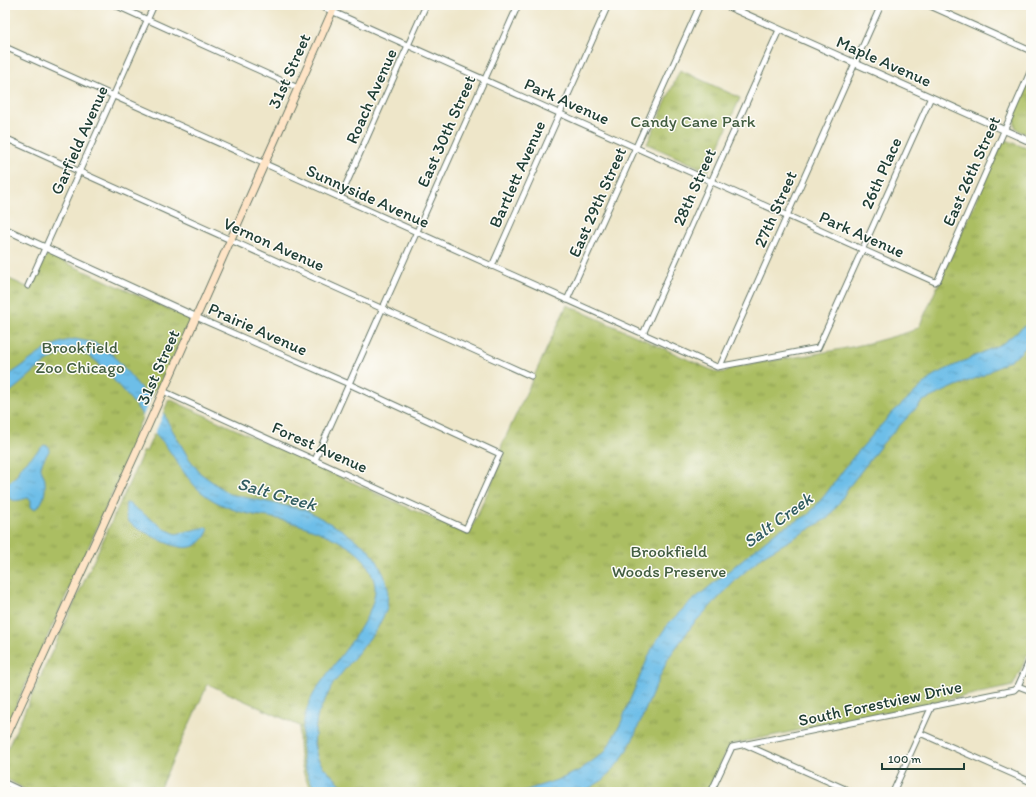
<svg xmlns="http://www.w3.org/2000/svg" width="1036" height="797" font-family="Itim,sans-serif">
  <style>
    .green { fill: #abbe62; stroke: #657e4b }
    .park { fill: url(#park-tufts); stroke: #657e4b }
    .water { fill: url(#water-ripples); stroke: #467e8e }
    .pier { fill: #eee6c9 }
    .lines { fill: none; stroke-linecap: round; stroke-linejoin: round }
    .minor-casing { stroke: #677868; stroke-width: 7 }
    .tertiary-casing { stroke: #677868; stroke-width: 8 }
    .secondary-casing { stroke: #677868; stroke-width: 9 }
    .minor { stroke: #fff; stroke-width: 5 }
    .tertiary { stroke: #fff; stroke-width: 6 }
    .secondary { stroke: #fee4c6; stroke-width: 7 }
    .labels { text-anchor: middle; stroke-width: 3; stroke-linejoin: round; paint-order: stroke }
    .street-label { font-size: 17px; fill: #1f3d34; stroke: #fdfcf7 }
    .park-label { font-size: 17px; fill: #425d40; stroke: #fdfcf7 }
    .water-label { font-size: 18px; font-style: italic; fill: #325d61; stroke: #fdfcf7 }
  </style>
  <defs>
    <pattern id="park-tufts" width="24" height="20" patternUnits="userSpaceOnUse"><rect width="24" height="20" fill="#abbe62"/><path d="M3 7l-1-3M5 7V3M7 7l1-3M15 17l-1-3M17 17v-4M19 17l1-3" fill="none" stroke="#8b9c52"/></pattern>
    <pattern id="water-ripples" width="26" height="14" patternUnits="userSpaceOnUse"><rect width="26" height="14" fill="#6dbee8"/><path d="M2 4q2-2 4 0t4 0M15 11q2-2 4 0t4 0" fill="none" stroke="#599cbd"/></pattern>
  </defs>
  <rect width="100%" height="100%" fill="#fdfcf7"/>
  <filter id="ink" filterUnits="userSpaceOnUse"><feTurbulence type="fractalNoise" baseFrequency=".025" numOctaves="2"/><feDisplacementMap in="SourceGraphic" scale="8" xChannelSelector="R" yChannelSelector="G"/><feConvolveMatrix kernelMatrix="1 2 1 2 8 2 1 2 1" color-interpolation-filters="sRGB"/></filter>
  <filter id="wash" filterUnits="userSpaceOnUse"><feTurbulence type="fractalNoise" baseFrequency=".012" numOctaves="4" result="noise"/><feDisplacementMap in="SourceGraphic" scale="16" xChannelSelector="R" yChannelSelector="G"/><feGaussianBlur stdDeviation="0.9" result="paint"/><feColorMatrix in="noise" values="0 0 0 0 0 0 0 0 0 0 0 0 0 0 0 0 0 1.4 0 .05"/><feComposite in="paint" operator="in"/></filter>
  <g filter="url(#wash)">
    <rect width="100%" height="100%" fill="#eee6c9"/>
    <!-- green -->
    <path class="green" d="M300,726L303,727C302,751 300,775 321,792C300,792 297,741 300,726Z"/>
    <!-- park -->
    <g class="park">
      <polygon points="680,70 740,98 708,171 647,144"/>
      <path d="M1031,76V135C1027,134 1019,132 1016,128C1010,120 1027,85 1031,76Z"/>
      <path d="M1004,139L1031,150V648L1013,686L732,744L728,747L708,792H348C330,769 312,769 315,733L208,684L158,792H30L5,778V754L137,466L144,450L146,452L168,402V401L171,400L466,534L470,532L504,455L501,449L502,445L567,305L718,373L725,372L728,369L732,367C786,358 842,352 895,336C904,333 914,332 920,325Z"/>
      <polygon points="49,255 188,318 190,321 159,388 157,386 151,397 137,407 143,416 134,436 136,439 88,548 5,729 5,277 31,289 46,256"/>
    </g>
    <!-- water -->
    <g class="water">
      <polygon points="1031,321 1031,342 1017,356 982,376 956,386 923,401 883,443 848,488 841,500 828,518 763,556 739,577 694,623 669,657 656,685 632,741 621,760 603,780 583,792 521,792 563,778 580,770 605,752 621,723 629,702 653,646 668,624 686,606 777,531 808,515 825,495 850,461 891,414 934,375 1003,343"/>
      <path d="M75,339L96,343L106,349L114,356L144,392L151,397L164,412L166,419L188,457L200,473L229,494L306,510L342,530L368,549L377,561L384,575L388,588L387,609L377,629L333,684L318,714L316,724L314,744L317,757L323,767L349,792C322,792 313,796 305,766C299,745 302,716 312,697C327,668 387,610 373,578C371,573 368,566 365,561C348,540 304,525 278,519C268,516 256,516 245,513C233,510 218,504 208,497C188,484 177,460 163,442C160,438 156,435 153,431C147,423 142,414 136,406C129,397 120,388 112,378C103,368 94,356 81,353C51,346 28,382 5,395V377C29,364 45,343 75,339Z"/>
      <path d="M44,445L48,446L50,448C48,455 40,462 41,469C42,473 45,476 45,481C46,490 44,506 34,509L31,507V500L28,498C18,500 14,504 5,494V484L11,481L17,475L19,469Z"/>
      <path d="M126,503H128L165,529L176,534L206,527L209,529C197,558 174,547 152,536C144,531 134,528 128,521C125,517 125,509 126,503Z"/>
    </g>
    <!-- pier -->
    <polygon class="pier" points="152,395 165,410 154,435 142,418"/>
  </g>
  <g filter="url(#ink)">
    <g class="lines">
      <!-- minor casing -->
      <g class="minor-casing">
        <g id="minor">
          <polyline points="115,5 298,88"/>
          <polyline points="318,5 935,282 938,280 1031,70"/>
          <polyline points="928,5 1031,51"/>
          <polyline points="5,47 717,367 818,348 931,97"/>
          <polyline points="5,138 531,376"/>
          <polyline points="340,198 426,5"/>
          <polyline points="492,266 608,5"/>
          <polyline points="28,286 154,5"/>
          <polyline points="567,300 700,5"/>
          <polyline points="643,334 779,30"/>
          <polyline points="720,366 881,5"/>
          <polyline points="163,391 466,529 497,460 500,454 349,384 196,317"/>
          <polyline points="315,460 518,5"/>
          <polyline points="1018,686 1031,691"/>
          <polyline points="920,733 1031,782"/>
          <polyline points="746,745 852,792"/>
          <polyline points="5,783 24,792"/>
          <polyline points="711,792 732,747 1014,690 1018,686 1031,657"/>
          <polyline points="893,792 932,706"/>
        </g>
      </g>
      <!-- tertiary casing -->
      <g class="tertiary-casing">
        <g id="tertiary">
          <polyline points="725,5 1031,142"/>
          <polyline points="5,229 196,317"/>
        </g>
      </g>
      <!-- secondary casing -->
      <g class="secondary-casing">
        <polyline id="secondary" points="5,739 138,448 335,5"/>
      </g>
      <!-- minor -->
      <use href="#minor" class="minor"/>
      <!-- tertiary -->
      <use href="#tertiary" class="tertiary"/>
      <!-- secondary -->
      <use href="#secondary" class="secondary"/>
    </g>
  </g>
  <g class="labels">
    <!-- street labels -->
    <g class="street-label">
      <text transform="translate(884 61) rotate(24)" y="6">Maple Avenue</text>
      <text transform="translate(289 71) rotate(-66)" y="6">31st Street</text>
      <text transform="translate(371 96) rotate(-66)" y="6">Roach Avenue</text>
      <text transform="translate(567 101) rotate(24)" y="6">Park Avenue</text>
      <text transform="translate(446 131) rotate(-66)" y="6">East 30th Street</text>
      <text transform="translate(79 140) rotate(-66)" y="6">Garfield Avenue</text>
      <text transform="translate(971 171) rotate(-66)" y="6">East 26th Street</text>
      <text transform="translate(881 173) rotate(-66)" y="6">26th Place</text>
      <text transform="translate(517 174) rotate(-66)" y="6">Bartlett Avenue</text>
      <text transform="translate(694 187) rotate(-66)" y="6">28th Street</text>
      <text transform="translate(368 196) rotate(24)" y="6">Sunnyside Avenue</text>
      <text transform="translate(597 202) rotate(-66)" y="6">East 29th Street</text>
      <text transform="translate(775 209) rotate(-66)" y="6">27th Street</text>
      <text transform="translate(862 234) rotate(24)" y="6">Park Avenue</text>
      <text transform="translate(274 244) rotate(24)" y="6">Vernon Avenue</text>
      <text transform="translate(258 329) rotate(24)" y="6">Prairie Avenue</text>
      <text transform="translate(158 367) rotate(-66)" y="6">31st Street</text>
      <text transform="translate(320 447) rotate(24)" y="6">Forest Avenue</text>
      <text transform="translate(880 703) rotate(-12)" y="6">South Forestview Drive</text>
    </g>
    <!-- park labels -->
    <g class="park-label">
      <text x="693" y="127">Candy Cane Park</text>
      <text x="80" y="353">Brookfield<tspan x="80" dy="20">Zoo Chicago</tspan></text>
      <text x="669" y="557">Brookfield<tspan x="669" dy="20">Woods Preserve</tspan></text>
    </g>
    <!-- water labels -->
    <g class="water-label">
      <text transform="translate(277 494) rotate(16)" y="6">Salt Creek</text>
      <text transform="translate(778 520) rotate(-36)" y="6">Salt Creek</text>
    </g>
  </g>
  <!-- margin -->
  <rect width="1036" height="797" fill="none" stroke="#fdfcf7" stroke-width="20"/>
  <!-- scale -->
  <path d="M882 763v6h82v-6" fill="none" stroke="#1f3d34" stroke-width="2"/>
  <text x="888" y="763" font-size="12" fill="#1f3d34" stroke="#fdfcf7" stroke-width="3" paint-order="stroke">100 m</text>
</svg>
